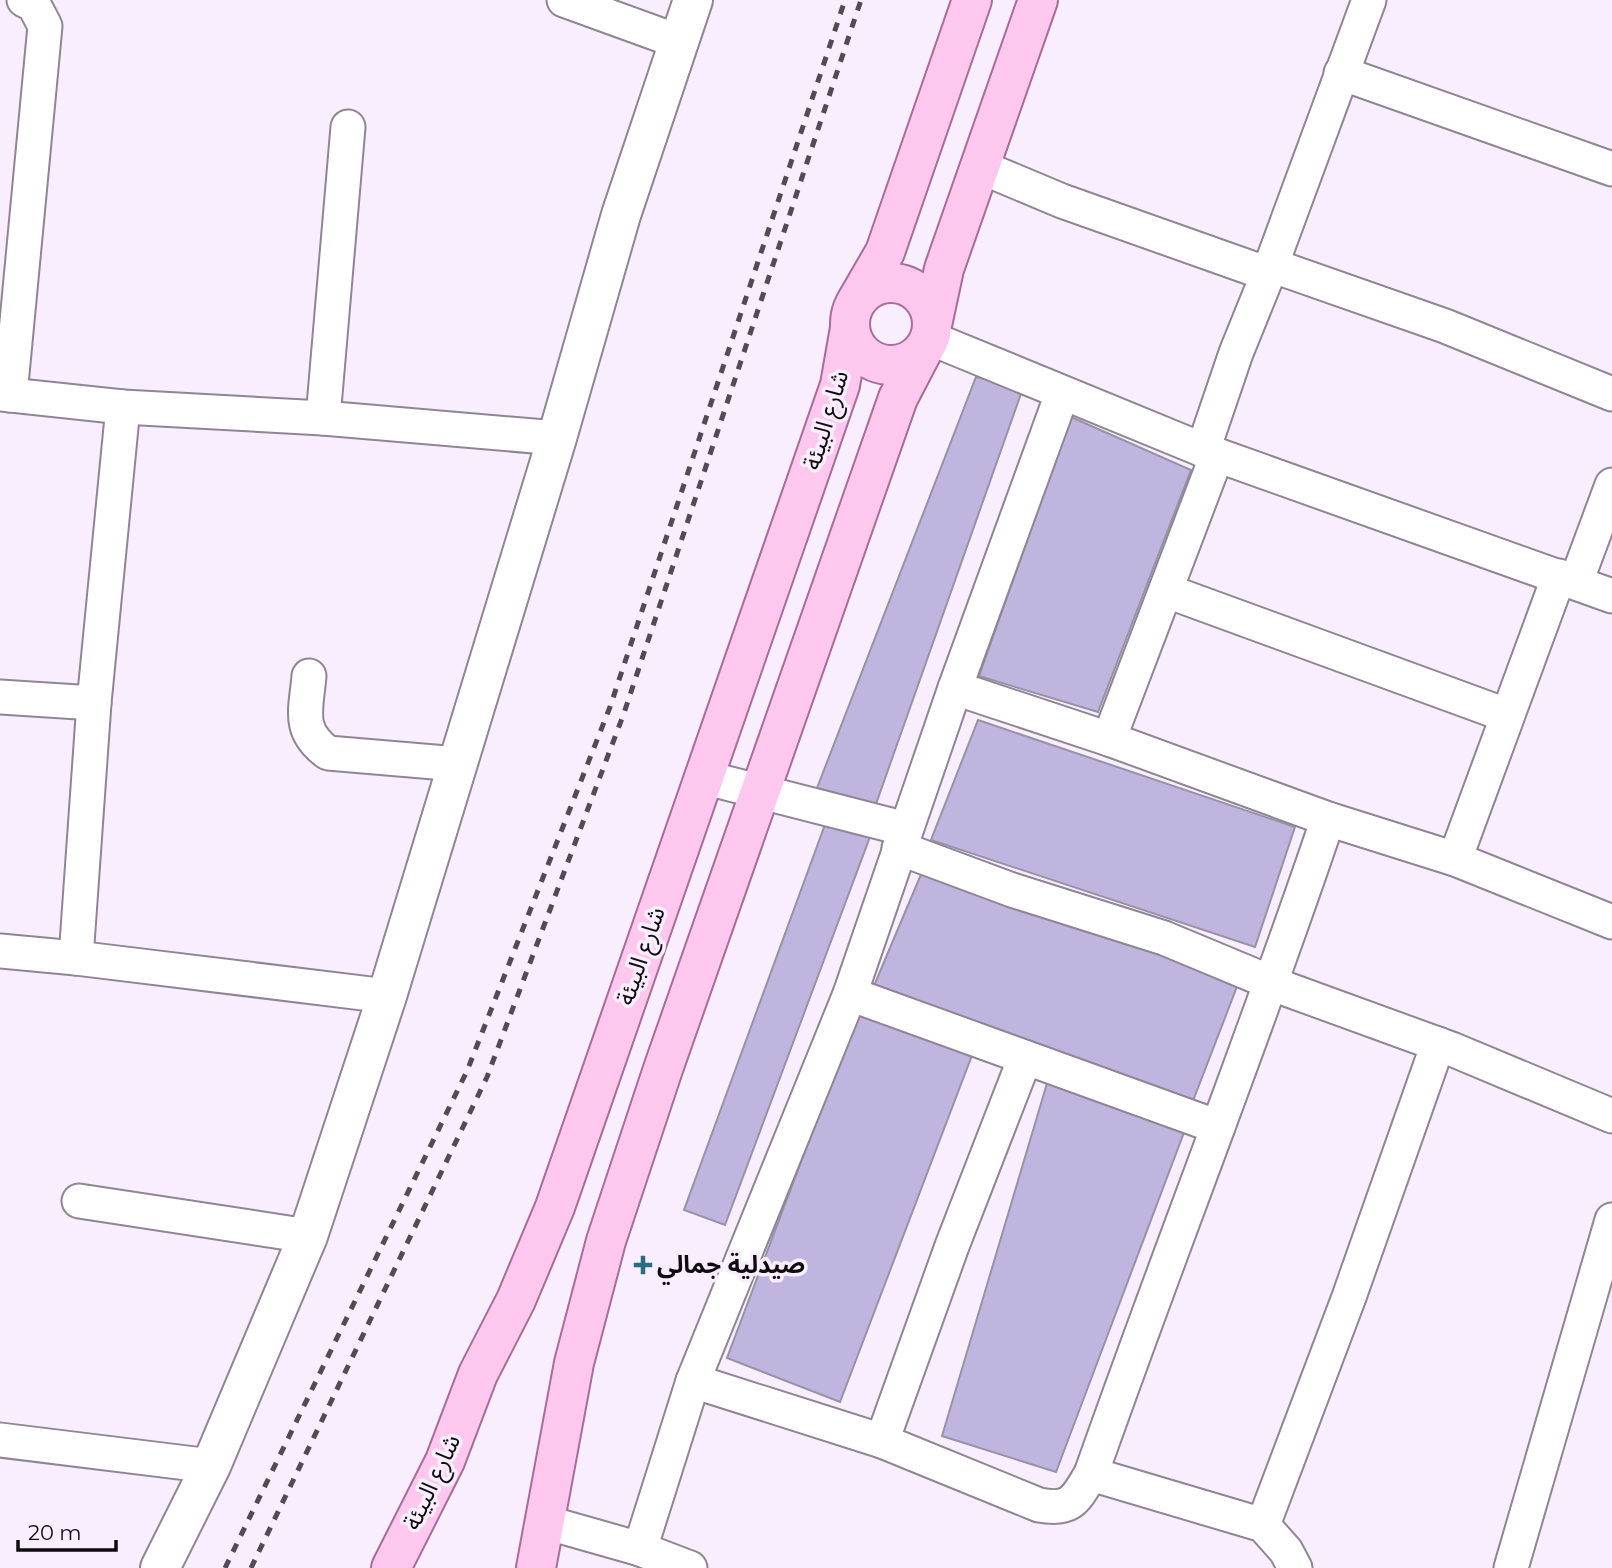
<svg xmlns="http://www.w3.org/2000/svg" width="1612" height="1568" font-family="Montserrat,'Noto Sans Arabic',sans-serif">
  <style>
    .building { fill: #c0b5df; stroke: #9792a5; stroke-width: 2 }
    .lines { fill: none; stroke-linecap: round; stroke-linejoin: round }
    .street-casing { stroke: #908495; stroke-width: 37 }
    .secondary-casing { stroke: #908495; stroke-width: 42 }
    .primary-casing { stroke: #a86c9a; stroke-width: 42 }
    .street { stroke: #fff; stroke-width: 33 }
    .secondary { stroke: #fff; stroke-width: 38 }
    .primary { stroke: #fdc7ee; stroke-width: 38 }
    .rail { stroke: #514b54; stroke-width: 5; stroke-dasharray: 9 9; stroke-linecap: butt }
    .poi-dot { fill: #296e7e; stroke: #f9eefd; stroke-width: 2.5 }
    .labels { text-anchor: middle; stroke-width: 7; stroke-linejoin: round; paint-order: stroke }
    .street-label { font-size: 24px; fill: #0f0b11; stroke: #f9eefd }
    .poi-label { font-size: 24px; font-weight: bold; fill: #0f0b11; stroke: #f9eefd; text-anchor: start }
  </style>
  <rect width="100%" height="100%" fill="#f9eefd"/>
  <!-- building -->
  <g class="building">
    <polygon points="976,377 1023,388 876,804 817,788"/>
    <polygon points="1071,417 1191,470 1098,712 979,676"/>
    <polygon points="978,720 1295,827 1255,947 931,840"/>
    <polygon points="827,819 871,834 725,1225 684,1210"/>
    <polygon points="922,872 1243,971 1191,1106 868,1000"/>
    <polygon points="860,1005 974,1050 840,1402 727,1358"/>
    <polygon points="1048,1080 1186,1127 1056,1472 942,1436"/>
  </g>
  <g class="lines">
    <!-- street casing -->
    <g class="street-casing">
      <g id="street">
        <polyline points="564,0 677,41"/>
        <polyline points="1341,73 1612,169"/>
        <polyline points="981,167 1062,201 1268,274"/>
        <polyline points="1271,265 1445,326 1612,394"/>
        <polyline points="930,338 1203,450 1612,596"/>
        <polyline points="0,394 123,407 323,418 557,438"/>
        <polyline points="10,395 45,26 34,5 24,0"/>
        <polyline points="323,418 348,127"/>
        <polyline points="1203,450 1236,353 1268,274 1369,0"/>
        <polyline points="1576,582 1612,485"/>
        <polyline points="1167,591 1506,715"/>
        <path d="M309,676C306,711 297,730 328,753L458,764"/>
        <polyline points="955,688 1109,739 1328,819 1455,859 1612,922"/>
        <polyline points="0,697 94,703"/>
        <polyline points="1109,739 1217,455"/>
        <polyline points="703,777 906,829"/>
        <polyline points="899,848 1012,890 1164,938 1289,990 1454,1050 1612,1116"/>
        <polyline points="1455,859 1559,576"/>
        <polyline points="0,951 76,958 387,996"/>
        <polyline points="76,958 94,703 123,407"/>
        <polyline points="850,994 1218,1127"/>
        <polyline points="79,1201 308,1236"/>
        <path d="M693,1381L882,1441L1039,1505C1072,1511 1075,1500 1091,1474C1168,1255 1254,1039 1328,819"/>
        <polyline points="0,1440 211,1466"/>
        <polyline points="882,1441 952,1246 1025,1058"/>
        <polyline points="1091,1474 1263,1525 1286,1551 1295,1568"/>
        <polyline points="545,1522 640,1549 690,1568"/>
        <polyline points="1263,1525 1349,1297 1438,1044"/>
        <polyline points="640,1549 693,1381 850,994 955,688 1062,394"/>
        <polyline points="1511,1568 1612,1220"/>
      </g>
    </g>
    <!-- secondary casing -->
    <g class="secondary-casing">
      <polyline id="secondary" points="160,1568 211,1466 308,1236 387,996 557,438 621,215 693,0"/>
    </g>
    <!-- primary casing -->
    <g class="primary-casing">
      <g id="primary">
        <circle cx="891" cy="324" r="41"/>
        <polyline points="856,302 885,252 972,0"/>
        <polyline points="932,325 944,269 1038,0"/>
        <polyline points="391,1568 445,1461 478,1374 516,1300 555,1207 840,385 850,328"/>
        <polyline points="536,1568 574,1363 606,1241 663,1069 898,398 923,350"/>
      </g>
    </g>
    <!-- street -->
    <use href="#street" class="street"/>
    <!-- secondary -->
    <use href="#secondary" class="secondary"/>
    <!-- primary -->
    <use href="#primary" class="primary"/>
    <!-- rail -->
    <g class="rail">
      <polyline points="225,1568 467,1071 610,707 845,0"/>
      <polyline points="251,1568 487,1077 624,713 861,0"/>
    </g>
  </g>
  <!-- markers -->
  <path class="poi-dot" d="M639.5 1254.5h7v7h7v7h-7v7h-7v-7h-7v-7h7z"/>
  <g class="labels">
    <!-- street labels -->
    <g class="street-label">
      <text transform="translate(826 420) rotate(-73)" y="8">شارع البيئة</text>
      <text transform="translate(641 956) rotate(-71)" y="8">شارع البيئة</text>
      <text transform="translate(432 1482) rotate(-65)" y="8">شارع البيئة</text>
    </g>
    <!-- poi labels -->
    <g class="poi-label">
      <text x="657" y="1273">صيدلية جمالي</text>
    </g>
  </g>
  <!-- scale -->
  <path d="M18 1540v10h98v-10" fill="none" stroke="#0f0b11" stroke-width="3.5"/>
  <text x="28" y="1540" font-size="21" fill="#0f0b11" stroke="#f9eefd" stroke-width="5" paint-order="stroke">20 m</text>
</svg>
